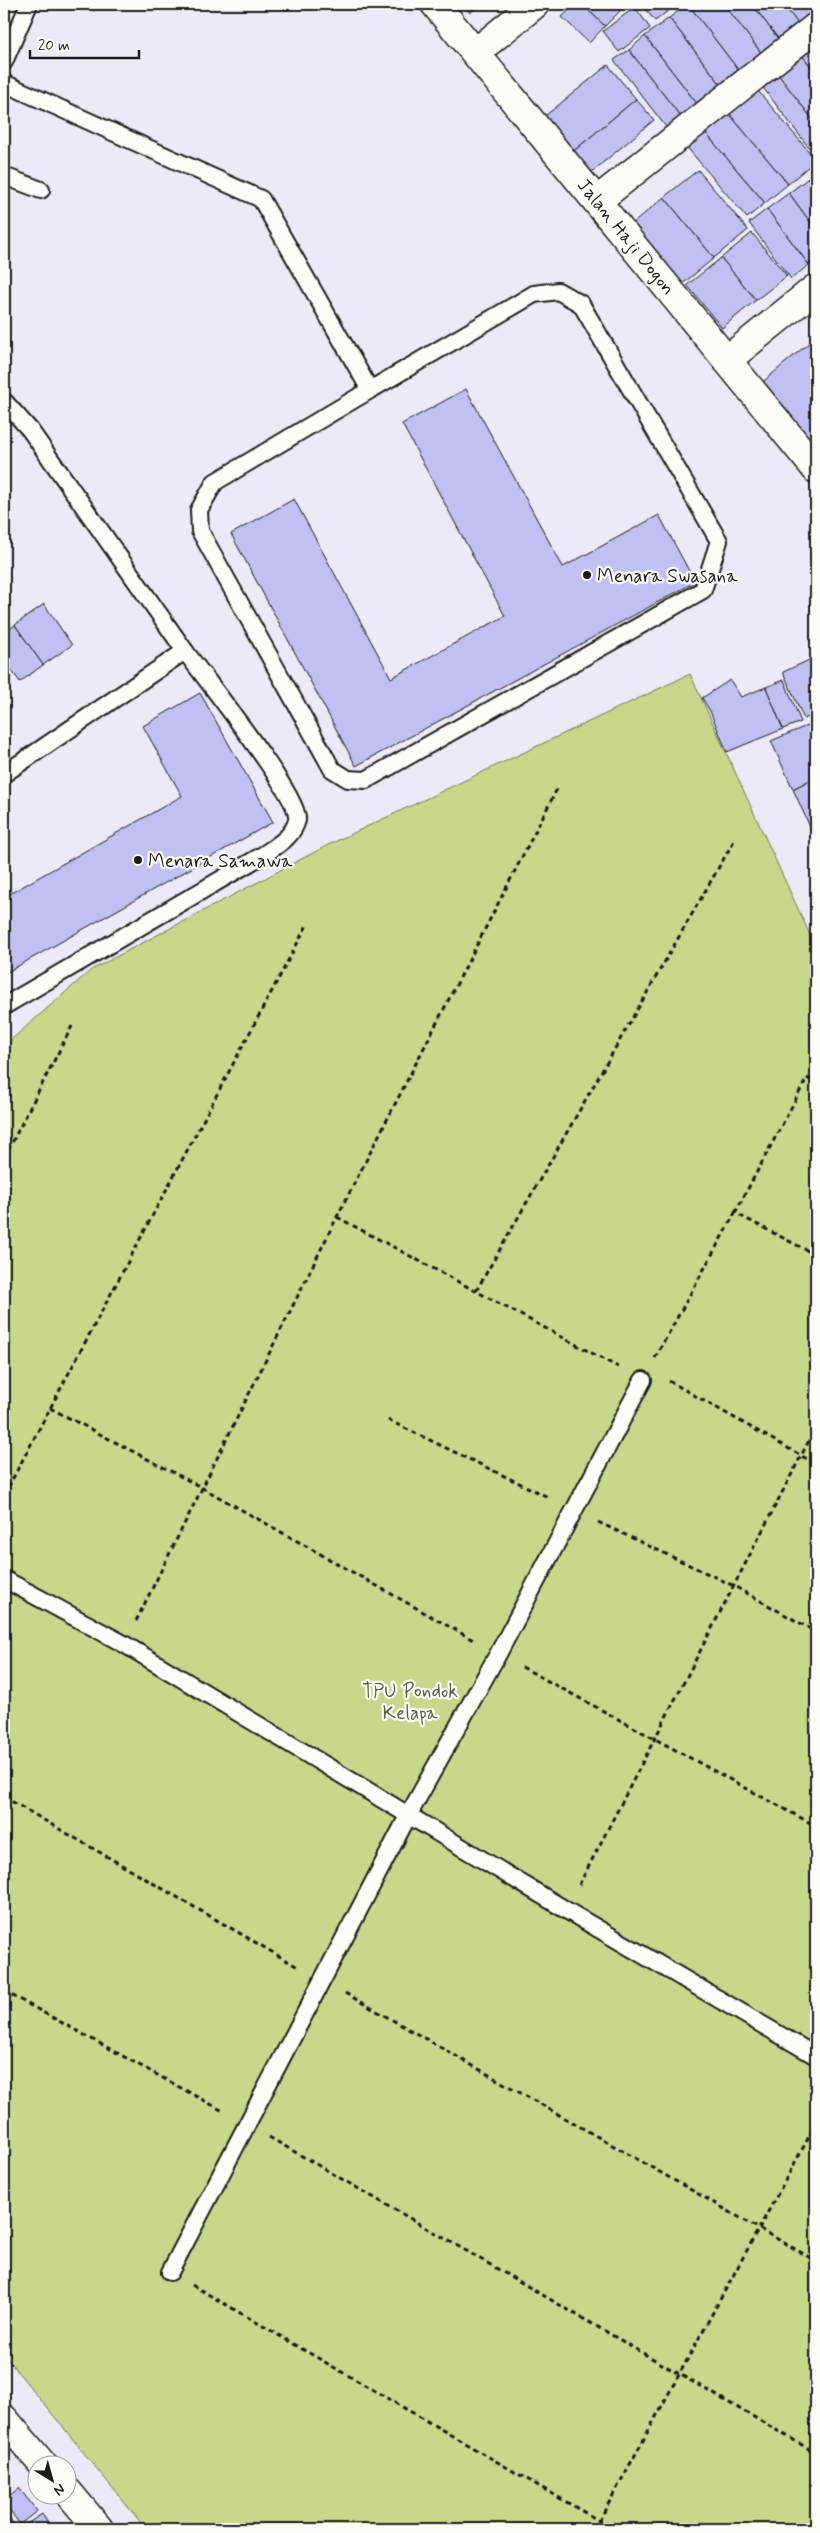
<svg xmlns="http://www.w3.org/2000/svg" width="820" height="2533" font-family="Mynerve,sans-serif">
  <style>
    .green { fill: #c9d78b; stroke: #727a54 }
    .building { fill: #c0c0f2; stroke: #1c1c1c }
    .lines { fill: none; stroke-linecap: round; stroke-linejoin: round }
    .lane-casing { stroke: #1c1c1c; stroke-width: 20 }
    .street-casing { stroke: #1c1c1c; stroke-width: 31 }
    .secondary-casing { stroke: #1c1c1c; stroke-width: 31 }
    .path { stroke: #1c1c1c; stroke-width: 3; stroke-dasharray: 5 4; stroke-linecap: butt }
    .lane { stroke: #fdfcf7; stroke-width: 16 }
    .street { stroke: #fdfcf7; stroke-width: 28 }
    .secondary { stroke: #fdfcf7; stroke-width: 28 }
    .poi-dot { fill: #1c1c1c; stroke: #fdfcf7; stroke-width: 2 }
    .labels { text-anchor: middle; stroke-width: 4.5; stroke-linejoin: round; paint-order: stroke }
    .street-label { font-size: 19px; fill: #1c1c1c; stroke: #fdfcf7 }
    .poi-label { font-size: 19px; fill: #1c1c1c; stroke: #fdfcf7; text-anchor: start }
    .park-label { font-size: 19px; fill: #595d43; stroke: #fdfcf7 }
  </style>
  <rect width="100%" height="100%" fill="#ebeaf6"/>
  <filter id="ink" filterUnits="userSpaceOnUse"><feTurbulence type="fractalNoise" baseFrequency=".02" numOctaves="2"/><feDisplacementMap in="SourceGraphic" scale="10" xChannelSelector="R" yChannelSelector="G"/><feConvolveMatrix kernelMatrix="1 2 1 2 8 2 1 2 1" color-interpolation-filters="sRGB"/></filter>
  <g filter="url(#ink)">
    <!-- green -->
    <polygon class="green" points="690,674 816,948 816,2529 146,2529 4,2355 4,1046 91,970 328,845"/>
    <!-- building -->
    <g class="building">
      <polygon points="462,4 481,4 470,13"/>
      <polygon points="575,4 582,4 605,26 589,43 562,17"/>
      <polygon points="582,4 614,4 620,11 605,26"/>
      <polygon points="641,4 677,4 655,21"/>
      <polygon points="688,4 743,76 725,90 669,18"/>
      <polygon points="688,4 724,4 766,59 743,76"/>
      <polygon points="724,4 752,4 783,45 766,59"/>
      <polygon points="752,4 783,4 803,30 783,45"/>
      <polygon points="783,4 813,4 816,8 816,20 803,30"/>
      <polygon points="635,7 650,28 619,52 603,31"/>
      <polygon points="669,18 725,90 701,109 645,36"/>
      <polygon points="645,36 701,109 684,121 629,50"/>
      <polygon points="816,43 816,73 801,54"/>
      <polygon points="629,50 684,121 670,132 614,60"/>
      <polygon points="801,54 816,73 816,124 777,73"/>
      <polygon points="608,65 636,99 569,155 540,120"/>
      <polygon points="777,73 816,124 816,144 810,149 761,85"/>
      <polygon points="754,86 816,160 788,184 726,110"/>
      <polygon points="636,99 654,120 587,176 569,155"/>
      <polygon points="726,110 788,184 765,203 703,130"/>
      <polygon points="703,130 765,203 747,218 685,145"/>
      <polygon points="698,170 748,230 714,258 664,197"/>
      <polygon points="816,172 816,230 789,193"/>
      <polygon points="789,193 816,230 816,260 809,265 767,209"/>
      <polygon points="664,197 714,258 680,286 630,226"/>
      <polygon points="767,209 809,265 791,279 749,223"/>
      <polygon points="752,233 787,276 756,300 721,258"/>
      <polygon points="721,258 756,300 722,328 687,285"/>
      <polygon points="816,337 816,438 809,444 759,385"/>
      <polygon points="466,389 563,567 659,515 695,582 356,766 231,534 294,499 391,678 505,616 402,424"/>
      <polygon points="44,604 72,645 43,665 15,625"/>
      <polygon points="15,625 43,665 20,682 4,660 4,633"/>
      <polygon points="816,657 816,714 804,719 783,672"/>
      <polygon points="730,680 741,697 766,687 783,729 727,752 710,711 702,698"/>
      <polygon points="784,680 801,722 783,729 766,687"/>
      <polygon points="200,693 273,822 4,974 4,897 182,796 143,726"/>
      <polygon points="816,722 816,777 793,789 771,741"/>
      <polygon points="816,777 816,824 810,827 793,789"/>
      <polygon points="816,824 816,841 810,827"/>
      <polygon points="19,2488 37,2511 20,2524 4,2504 4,2500"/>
      <polygon points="4,2509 14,2526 8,2529 4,2529"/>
      <polygon points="42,2514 52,2529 19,2529"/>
    </g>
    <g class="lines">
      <!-- lane casing -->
      <g class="lane-casing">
        <g id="lane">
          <polyline points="4,62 29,4"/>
          <polyline points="4,83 261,199 370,390 534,294 558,291 581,304 719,541 703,590 366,780 348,779 332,769 200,531 199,510 215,482 370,390"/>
          <polyline points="4,176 41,190"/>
          <polyline points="4,401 30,430 185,651 4,774"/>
          <path d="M4,1006L263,855C276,846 293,837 297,820C301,798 203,676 185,651"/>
          <polyline points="4,1579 124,1644 566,1910 816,2056"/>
          <polyline points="170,2272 409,1814 498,1654 643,1380"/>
        </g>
      </g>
      <!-- street casing -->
      <g class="street-casing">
        <g id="street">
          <polyline points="435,4 816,469"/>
          <polyline points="476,52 535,4"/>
          <polyline points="598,200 816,27"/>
          <polyline points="727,360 816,288"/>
        </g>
      </g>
      <!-- secondary casing -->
      <g class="secondary-casing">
        <g id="secondary">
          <polyline points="4,2419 44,2466"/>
          <polyline points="68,2492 99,2529"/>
        </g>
      </g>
      <!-- path -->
      <g class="path">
        <polyline points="4,1158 72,1026"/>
        <polyline points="735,1213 807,1078 816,1083"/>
        <polyline points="337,1217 618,1367"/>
        <polyline points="476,1291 735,839"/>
        <polyline points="655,1358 735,1213 816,1255"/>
        <polyline points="669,1381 816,1464"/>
        <polyline points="50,1408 201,1487 475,1641"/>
        <polyline points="388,1420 550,1498"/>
        <polyline points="4,1495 307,925"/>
        <polyline points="598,1522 734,1586 816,1632"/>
        <polyline points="136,1621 337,1217 558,787"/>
        <polyline points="522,1667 816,1826"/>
        <polyline points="4,1797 298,1967"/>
        <polyline points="579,1885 816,1427"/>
        <polyline points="4,1991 225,2112"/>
        <polyline points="345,1993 816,2261"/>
        <polyline points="269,2137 816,2453"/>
        <polyline points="192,2285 613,2529"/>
        <polyline points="599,2521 816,2124"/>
      </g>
      <!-- lane -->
      <use href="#lane" class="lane"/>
      <!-- street -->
      <use href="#street" class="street"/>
      <!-- secondary -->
      <use href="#secondary" class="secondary"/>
    </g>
  </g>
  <!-- markers -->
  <g class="poi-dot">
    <circle cx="587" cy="575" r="5"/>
    <circle cx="138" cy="860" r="5"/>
  </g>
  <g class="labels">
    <!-- street labels -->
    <g class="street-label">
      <text transform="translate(627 236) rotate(51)" y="7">Jalan Haji Dogon</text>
    </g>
    <!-- poi labels -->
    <g class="poi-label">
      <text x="597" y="582">Menara Swasana</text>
      <text x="148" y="867">Menara Samawa</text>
    </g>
    <!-- park labels -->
    <g class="park-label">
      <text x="410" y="1697">TPU Pondok<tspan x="410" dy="22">Kelapa</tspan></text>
    </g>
  </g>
  <!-- margin -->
  <rect width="820" height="2533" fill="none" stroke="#fdfcf7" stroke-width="20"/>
  <rect x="10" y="10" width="800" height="2513" fill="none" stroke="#1c1c1c" stroke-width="2" filter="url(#ink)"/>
  <!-- north arrow -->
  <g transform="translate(52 2480) rotate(143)"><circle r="24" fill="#fdfcf7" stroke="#a3a29f"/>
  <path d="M0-4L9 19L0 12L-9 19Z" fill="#1c1c1c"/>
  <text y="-8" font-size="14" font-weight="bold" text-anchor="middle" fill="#1c1c1c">N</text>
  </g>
  <!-- scale -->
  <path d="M30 50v8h109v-8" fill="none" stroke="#1c1c1c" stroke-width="2.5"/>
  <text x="38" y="50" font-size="15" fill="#1c1c1c" stroke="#fdfcf7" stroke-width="4" paint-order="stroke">20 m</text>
</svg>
